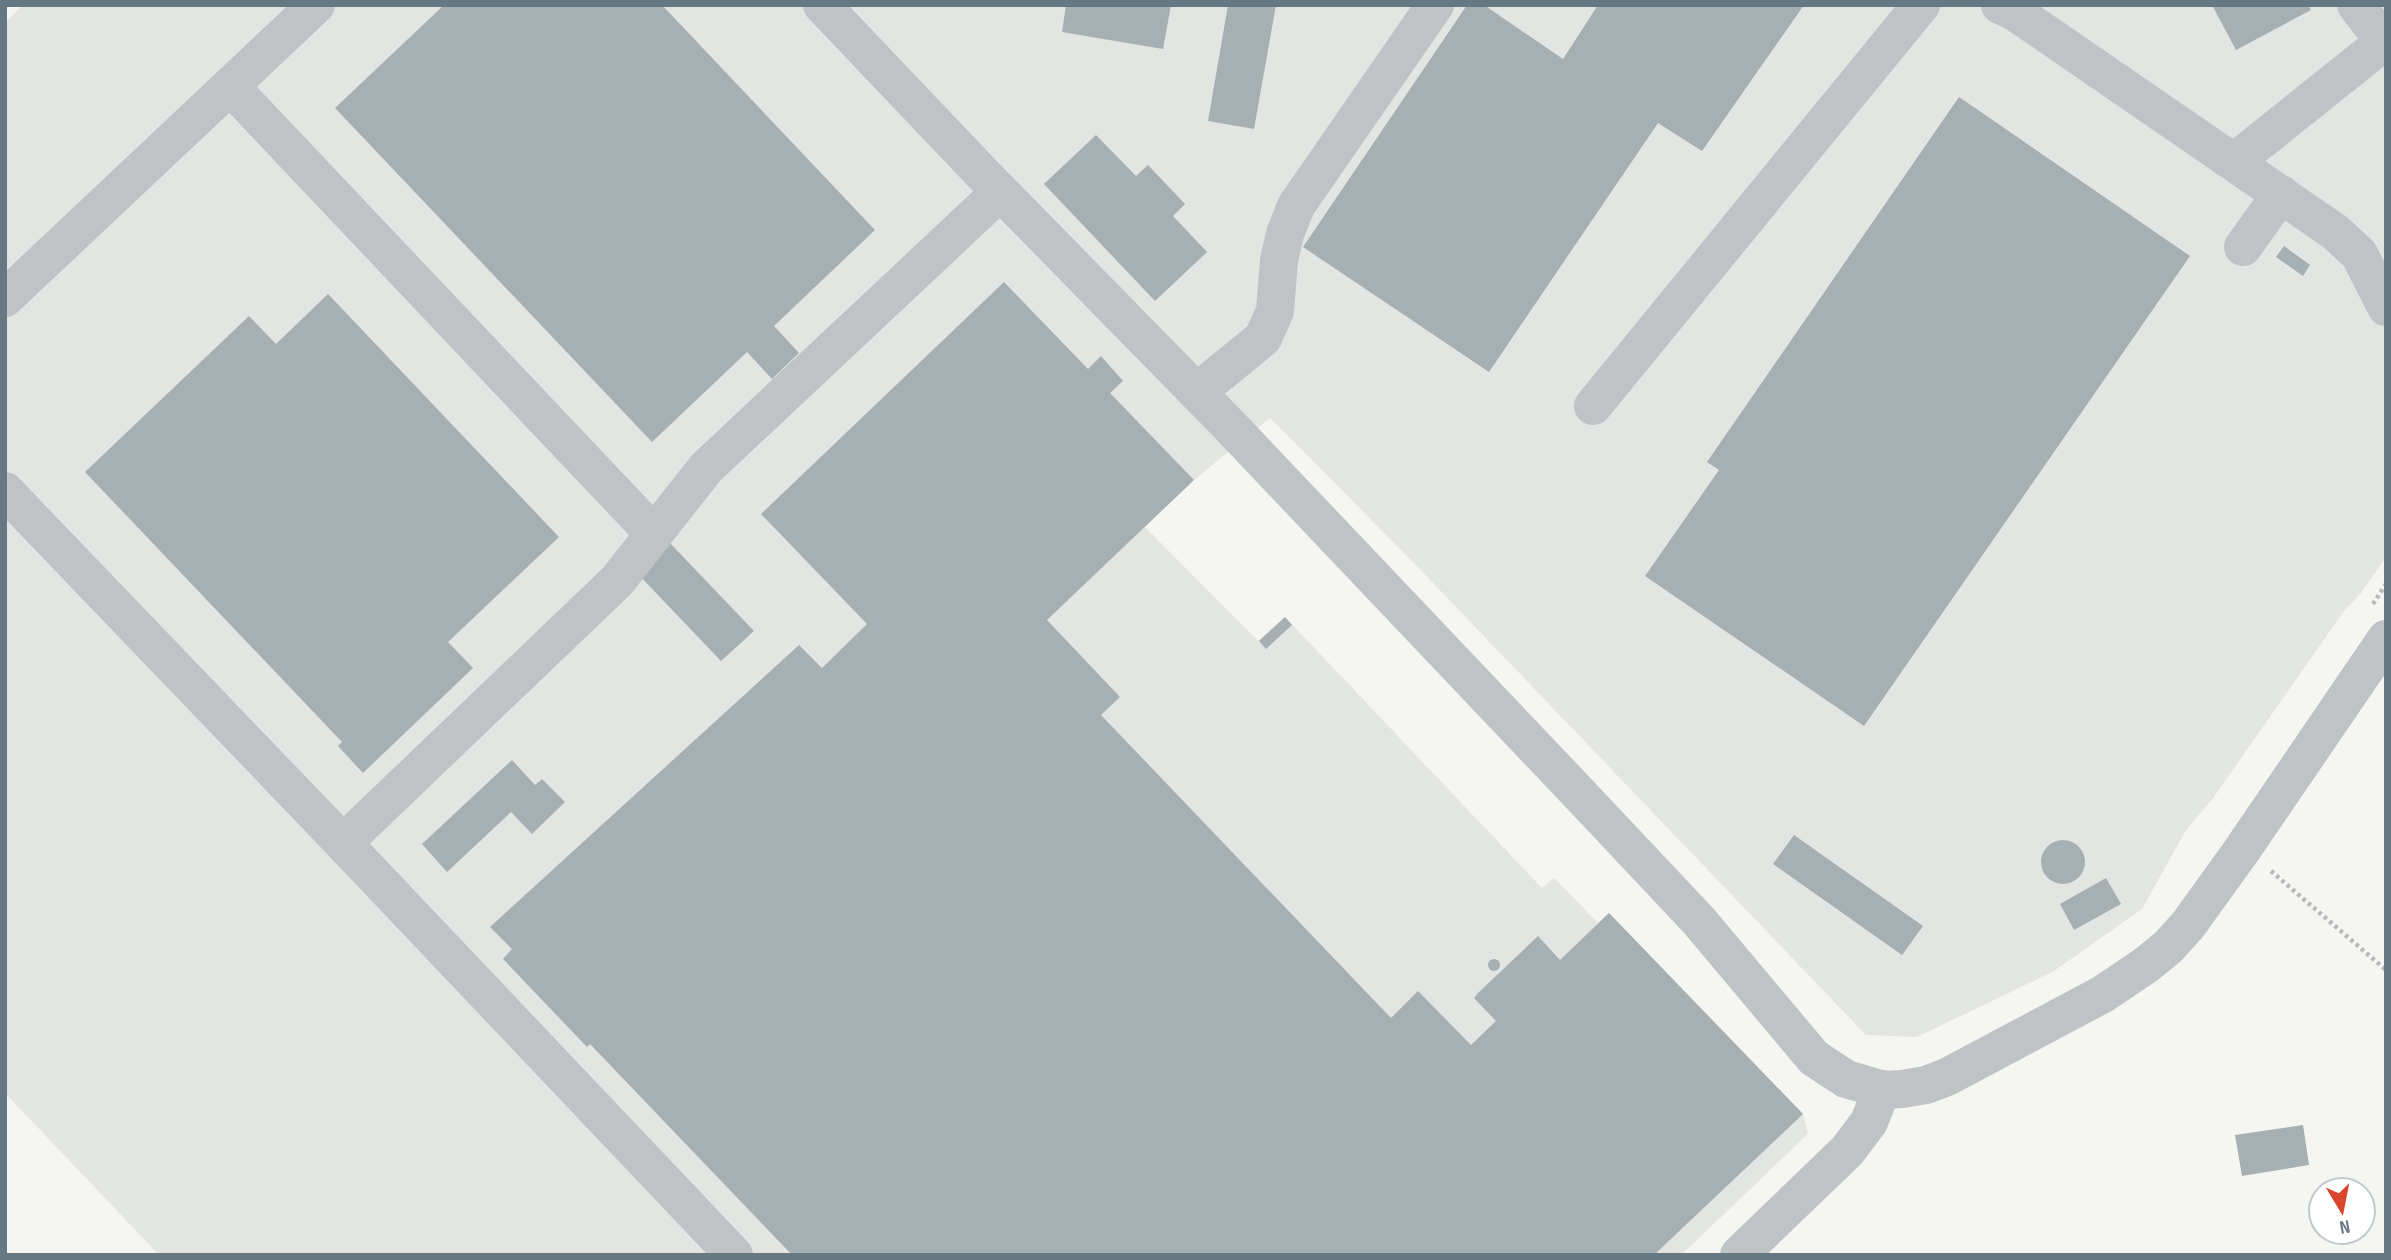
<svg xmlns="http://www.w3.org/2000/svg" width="2391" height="1260" font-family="'Sofia Sans Condensed',sans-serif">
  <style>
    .built { fill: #e3e5e3 }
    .building { fill: #a6afb2 }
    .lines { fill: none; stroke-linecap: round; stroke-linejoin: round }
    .path { stroke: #b7babc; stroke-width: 4.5; stroke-dasharray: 3.5 3.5; stroke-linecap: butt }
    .minor { stroke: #bfc3c6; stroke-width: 38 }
  </style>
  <rect width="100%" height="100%" fill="#f5f5f2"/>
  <!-- built -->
  <polygon class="built" points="22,5 2386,5 2386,557 2361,593 2344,611 2211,801 2186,830 2142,909 2054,971 1917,1037 1866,1035 1409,558 1270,418 1194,480 1145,527 1258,641 1285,617 1542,888 1554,878 1598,923 1609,913 1803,1114 1808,1134 1681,1255 159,1255 5,1093 5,23"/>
  <!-- building -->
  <g class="building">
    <polygon points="444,5 662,5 875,230 774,326 799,353 772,379 747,352 652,442 335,108"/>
    <polygon points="1066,5 1171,5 1163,49 1062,32"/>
    <polygon points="1228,5 1276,5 1254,129 1208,121"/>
    <polygon points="1467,5 1484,5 1563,59 1598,5 1804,5 1702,151 1658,123 1489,372 1303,247"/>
    <polygon points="2212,5 2308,5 2311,10 2236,50"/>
    <polygon points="1959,97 2190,256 1864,726 1645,576 1719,470 1707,462"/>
    <polygon points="1096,135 1136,176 1148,165 1185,204 1173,216 1207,252 1155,301 1044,184"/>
    <polygon points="2284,246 2310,265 2303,276 2276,257"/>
    <polygon points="1004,282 1088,369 1101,356 1123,381 1110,393 1194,480 1047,620 1120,697 1101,715 1391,1018 1418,991 1471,1045 1496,1021 1474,998 1478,993 1538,936 1560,960 1609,913 1803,1114 1654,1255 792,1255 590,1044 587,1047 503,959 512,949 490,927 799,645 822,668 867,624 761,514"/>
    <polygon points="328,294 559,537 448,642 473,668 363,773 338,746 342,742 85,472 249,316 276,344"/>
    <polygon points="668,541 754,631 721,661 636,572"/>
    <polygon points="1285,617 1292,625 1266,649 1259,641"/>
    <polygon points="512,760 535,785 542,779 565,802 532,834 511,812 447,872 422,844"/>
    <polygon points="1794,835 1923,926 1902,955 1773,864"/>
    <circle cx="2063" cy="862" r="22"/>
    <polygon points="2106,878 2121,904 2074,930 2060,904"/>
    <circle cx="1494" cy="965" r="6"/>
    <polygon points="2303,1125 2309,1165 2242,1176 2235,1135"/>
  </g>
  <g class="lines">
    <!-- path -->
    <g class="path">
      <polyline points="2373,604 2386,584"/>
      <polyline points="2271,871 2386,970"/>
    </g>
    <!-- minor -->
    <g class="minor">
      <polyline points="822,5 980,171 1227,423 1586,801 1699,921 1814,1058 1846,1079 1884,1090 1902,1089 1926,1085 1947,1077 2103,994 2146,965 2168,947 2188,925 2242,850 2386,639"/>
      <polyline points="2000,5 2015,12 2335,232 2359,254 2386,307"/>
      <polyline points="2356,5 2386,44"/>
      <polyline points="230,86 654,534"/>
      <polyline points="2234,162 2384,42"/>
      <polyline points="2243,247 2281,194"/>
      <polyline points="5,298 316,5"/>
      <polyline points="1197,392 1263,338 1275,311 1279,260 1285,234 1296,206 1435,5"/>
      <polyline points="1593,406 1921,5"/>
      <polyline points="5,491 343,843 734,1255"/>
      <polyline points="343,843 617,581 706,468 1000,192"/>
      <polyline points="1739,1255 1847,1151 1869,1122 1882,1089"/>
    </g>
  </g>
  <!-- border -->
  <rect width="2391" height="1260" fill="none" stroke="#667881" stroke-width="14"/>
  <!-- north arrow -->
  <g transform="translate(2342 1211) rotate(170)"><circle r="33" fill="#ffffff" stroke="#c2c9cd" stroke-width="2"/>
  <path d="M0-5L12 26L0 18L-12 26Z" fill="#da462d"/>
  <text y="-10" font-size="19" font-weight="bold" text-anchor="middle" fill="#667881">N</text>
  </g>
</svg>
